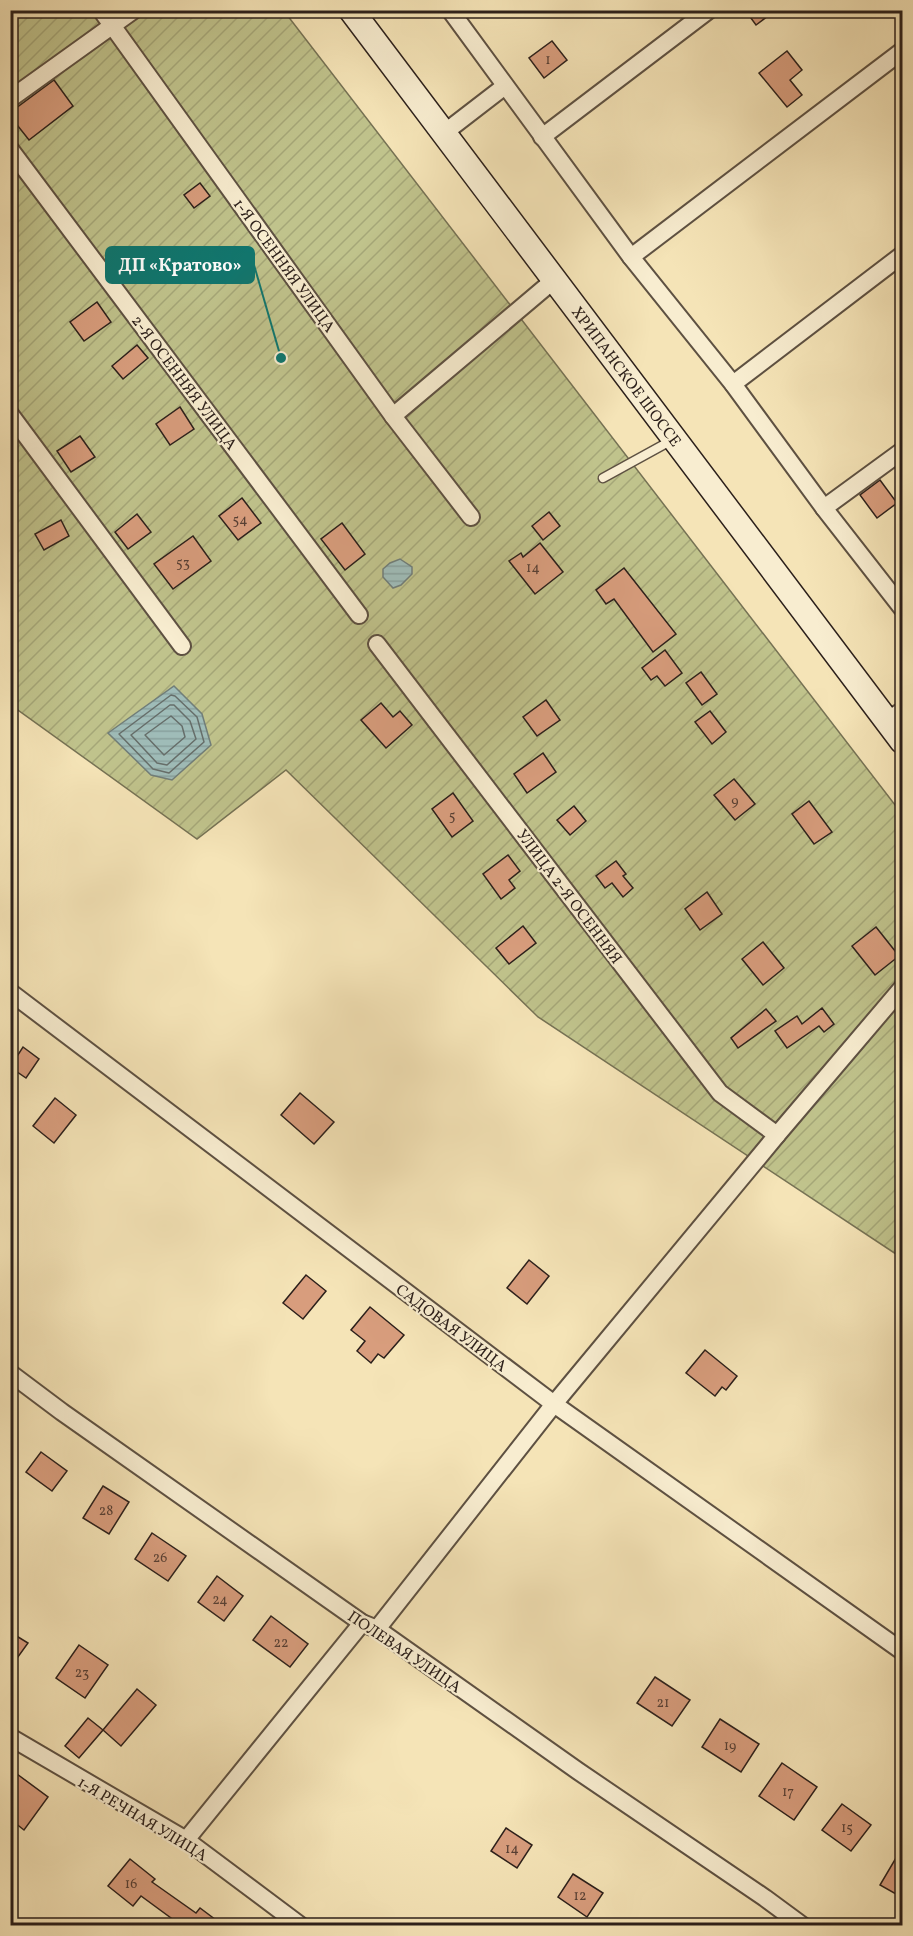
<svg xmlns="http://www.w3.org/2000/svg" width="913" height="1936" font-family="Vollkorn,serif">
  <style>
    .garden { fill: url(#garden-furrows); stroke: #767254; stroke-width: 1.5 }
    .water { fill: url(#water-rules); stroke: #717e79; stroke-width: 1.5 }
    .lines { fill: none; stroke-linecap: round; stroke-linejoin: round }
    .shore { stroke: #666e6a; stroke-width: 1.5 }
    .building { fill: #d89d7d; stroke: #2c201b; stroke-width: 1.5 }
    .service-casing { stroke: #5e5142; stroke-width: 11 }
    .minor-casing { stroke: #5e5142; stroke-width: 20 }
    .secondary-casing { stroke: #2c201b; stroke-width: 27 }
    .service { stroke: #f8edd0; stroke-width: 8 }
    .minor { stroke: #f8edd0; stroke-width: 16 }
    .secondary { stroke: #f8edd0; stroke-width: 24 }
    .labels { text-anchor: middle; stroke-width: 4.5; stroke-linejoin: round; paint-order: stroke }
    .number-label { font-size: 14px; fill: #573f34 }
    .street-label { font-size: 16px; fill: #2c201b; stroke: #f8edd0 }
    .leader { fill: none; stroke: #0f766e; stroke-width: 2 }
    .callout-dot { fill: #0f766e; stroke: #f8edd0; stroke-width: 2 }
    .callout { fill: #0f766e; stroke: #0f766e; stroke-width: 2 }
    .callout-label { font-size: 18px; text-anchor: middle; font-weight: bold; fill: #fff }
  </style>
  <defs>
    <pattern id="garden-furrows" width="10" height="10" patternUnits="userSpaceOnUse" patternTransform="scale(1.5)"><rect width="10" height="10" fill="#c0c38c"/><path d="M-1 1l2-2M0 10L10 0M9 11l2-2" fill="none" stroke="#a5a778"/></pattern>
    <pattern id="water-rules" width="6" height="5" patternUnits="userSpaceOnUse" patternTransform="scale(1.5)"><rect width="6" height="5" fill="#9fbcb8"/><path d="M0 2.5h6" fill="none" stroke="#89a19e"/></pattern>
  </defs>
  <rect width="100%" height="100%" fill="#f5e4b7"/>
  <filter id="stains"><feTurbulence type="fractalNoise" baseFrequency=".00333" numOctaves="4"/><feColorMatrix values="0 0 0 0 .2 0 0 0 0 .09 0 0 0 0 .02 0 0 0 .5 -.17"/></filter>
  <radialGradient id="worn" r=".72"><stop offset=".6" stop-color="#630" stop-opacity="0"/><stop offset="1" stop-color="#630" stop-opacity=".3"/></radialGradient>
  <!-- garden -->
  <polygon class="garden" points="11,11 284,11 902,814 902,1258 538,1017 286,770 197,839 11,705"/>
  <!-- water -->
  <g class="water">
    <polygon points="400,559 412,567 412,574 401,585 393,588 383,577 383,569 390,563"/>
    <polygon points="174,686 202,714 211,745 172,780 151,775 108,733"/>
  </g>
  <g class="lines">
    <!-- shore -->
    <g class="shore">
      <polygon points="171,695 175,696 197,717 204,742 169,773 153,769 119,734"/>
      <polygon points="170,705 174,705 190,721 196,739 167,765 157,763 131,735"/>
      <polygon points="171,716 182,726 185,737 164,755 145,735"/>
    </g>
  </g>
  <!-- building -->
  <g class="building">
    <polygon points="745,10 776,10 756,25"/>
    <polygon points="552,41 567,60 544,78 529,58"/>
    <polygon points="787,51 802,70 790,80 802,95 787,107 759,73"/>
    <polygon points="54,80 73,106 29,140 10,116 10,109 16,108"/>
    <polygon points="200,183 210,196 194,208 184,195"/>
    <polygon points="97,302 111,322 84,341 70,322"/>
    <polygon points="137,345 148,358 123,379 112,366"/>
    <polygon points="180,407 194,429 170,445 156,424"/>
    <polygon points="80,436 95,457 71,472 57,451"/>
    <polygon points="880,480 897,503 877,518 860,495"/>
    <polygon points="242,498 261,523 238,540 219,516"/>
    <polygon points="549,512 560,526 543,540 532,526"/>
    <polygon points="137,514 151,532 128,549 115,532"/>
    <polygon points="61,520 69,536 44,550 35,534"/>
    <polygon points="342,523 365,554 345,570 321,539"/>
    <polygon points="193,536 211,561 173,589 154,564"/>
    <polygon points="540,543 563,572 535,594 509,561 521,553 523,557"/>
    <polygon points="624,568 676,634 653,652 614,599 606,604 596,590"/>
    <polygon points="665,650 682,673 665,686 657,676 651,680 642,668"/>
    <polygon points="701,672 717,694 702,705 686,683"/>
    <polygon points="546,700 560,720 537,736 523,717"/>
    <polygon points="381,703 393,717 400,711 412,725 386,748 361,720"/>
    <polygon points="710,711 726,732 712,744 695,722"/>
    <polygon points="543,753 556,772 527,793 514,774"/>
    <polygon points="734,779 755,804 735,820 714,795"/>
    <polygon points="453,793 473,821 452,837 432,809"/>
    <polygon points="809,801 832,832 814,844 792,814"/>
    <polygon points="574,806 586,821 570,835 557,820"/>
    <polygon points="508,855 520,871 509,880 515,888 501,899 483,874"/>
    <polygon points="616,861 626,874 623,876 633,888 623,897 612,883 605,888 596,876"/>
    <polygon points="707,892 722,914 700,930 685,909"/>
    <polygon points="523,926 536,943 509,964 496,948"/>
    <polygon points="876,927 899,956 875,975 852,946"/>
    <polygon points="763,942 784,968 763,985 742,959"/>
    <polygon points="822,1008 834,1024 824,1032 819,1026 787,1048 775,1031 797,1016 802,1024"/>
    <polygon points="766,1009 776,1021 738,1048 731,1038"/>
    <polygon points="23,1047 39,1059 26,1078 10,1067"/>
    <polygon points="300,1093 334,1122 314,1144 281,1115"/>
    <polygon points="55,1098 76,1115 54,1143 33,1126"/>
    <polygon points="529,1260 549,1276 527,1304 507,1288"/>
    <polygon points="306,1275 326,1291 303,1319 283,1303"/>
    <polygon points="370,1307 404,1335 384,1358 378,1354 371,1363 357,1351 365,1341 351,1330"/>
    <polygon points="705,1350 737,1376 726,1390 722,1387 715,1396 686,1373"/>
    <polygon points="41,1452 67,1471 52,1491 26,1472"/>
    <polygon points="103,1486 129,1502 109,1534 83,1518"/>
    <polygon points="152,1533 186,1556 168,1581 135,1559"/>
    <polygon points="217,1576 243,1596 224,1621 198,1602"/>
    <polygon points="271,1616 308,1644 290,1667 253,1640"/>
    <polygon points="10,1632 28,1643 10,1668"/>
    <polygon points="79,1645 108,1665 85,1698 56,1678"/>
    <polygon points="655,1677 690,1700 672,1726 637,1703"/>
    <polygon points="137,1689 156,1705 121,1746 103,1730"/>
    <polygon points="88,1718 103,1730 79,1758 65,1746"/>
    <polygon points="720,1719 759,1744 741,1772 702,1747"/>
    <polygon points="782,1763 817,1787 794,1820 759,1796"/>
    <polygon points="17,1774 48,1797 24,1830 10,1819 10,1783"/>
    <polygon points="842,1804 871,1825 851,1851 822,1830"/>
    <polygon points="506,1828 532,1845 517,1868 491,1851"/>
    <polygon points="903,1846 903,1898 880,1885"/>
    <polygon points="130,1859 155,1879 152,1882 196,1913 200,1908 224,1926 182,1926 141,1896 133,1906 108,1886"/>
    <polygon points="573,1874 603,1893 587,1917 558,1897"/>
  </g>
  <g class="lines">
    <!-- service casing -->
    <g class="service-casing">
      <polyline id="service" points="603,478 674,439"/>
    </g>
    <!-- minor casing -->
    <g class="minor-casing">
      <g id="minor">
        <polyline points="101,10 393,416 471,517"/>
        <polyline points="450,10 631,257 733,384 824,508 902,608"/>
        <polyline points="10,99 134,10"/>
        <polyline points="444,133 505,86"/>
        <polyline points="542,137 709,10"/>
        <polyline points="10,149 359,615"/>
        <polyline points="631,257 902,51"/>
        <polyline points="733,384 902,255"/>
        <polyline points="10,414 182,646"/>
        <polyline points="393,416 554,280"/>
        <polyline points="824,508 902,451"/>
        <polyline points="377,644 720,1093 777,1135"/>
        <polyline points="887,720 902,711"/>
        <polyline points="10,992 554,1404 902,1651"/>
        <polyline points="10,1373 62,1412 362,1623 377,1629 578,1771 765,1898 803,1926"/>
        <polyline points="377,1629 554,1404 777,1135 902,988"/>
        <polyline points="10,1737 186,1840 301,1926"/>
        <polyline points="186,1840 362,1623"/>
      </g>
    </g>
    <!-- secondary casing -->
    <g class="secondary-casing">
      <polyline id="secondary" points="351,10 902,741"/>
    </g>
    <!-- service -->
    <use href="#service" class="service"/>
    <!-- minor -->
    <use href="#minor" class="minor"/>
    <!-- secondary -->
    <use href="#secondary" class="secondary"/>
  </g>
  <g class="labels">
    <!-- number labels -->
    <g class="number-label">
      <text x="548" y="64">1</text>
      <text x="240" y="524">54</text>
      <text x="183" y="567">53</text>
      <text x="533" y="572">14</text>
      <text x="735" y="805">9</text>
      <text x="452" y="820">5</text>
      <text x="106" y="1515">28</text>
      <text x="160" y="1562">26</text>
      <text x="220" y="1604">24</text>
      <text x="281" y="1647">22</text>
      <text x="82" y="1677">23</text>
      <text x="663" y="1707">21</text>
      <text x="730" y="1750">19</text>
      <text x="788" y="1796">17</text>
      <text x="847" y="1832">15</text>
      <text x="512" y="1853">14</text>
      <text x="131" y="1888">16</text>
      <text x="580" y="1900">12</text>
    </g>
    <!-- street labels -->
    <g class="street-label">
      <text transform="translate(285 265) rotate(54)" y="6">1-Я ОСЕННЯЯ УЛИЦА</text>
      <text transform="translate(627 376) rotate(53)" y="6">ХРИПАНСКОЕ ШОССЕ</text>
      <text transform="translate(185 382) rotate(53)" y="6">2-Я ОСЕННЯЯ УЛИЦА</text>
      <text transform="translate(570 896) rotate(53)" y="6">УЛИЦА 2-Я ОСЕННЯЯ</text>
      <text transform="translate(452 1327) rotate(37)" y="6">САДОВАЯ УЛИЦА</text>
      <text transform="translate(405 1651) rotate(34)" y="6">ПОЛЕВАЯ УЛИЦА</text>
      <text transform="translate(143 1818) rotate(31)" y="6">1-Я РЕЧНАЯ УЛИЦА</text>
    </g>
  </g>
  <!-- callouts -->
  <path class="leader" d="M281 358L254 265"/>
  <circle class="callout-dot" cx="281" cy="358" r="6"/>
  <rect class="callout" x="106" y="247" width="148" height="36" rx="6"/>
  <g class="callout-label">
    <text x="180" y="271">ДП «Кратово»</text>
  </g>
  <!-- margin -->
  <rect width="913" height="1936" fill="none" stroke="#f5e4b7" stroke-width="36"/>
  <rect x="12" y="12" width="889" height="1912" fill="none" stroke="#2c201b" stroke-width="3"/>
  <rect x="18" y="18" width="877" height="1900" fill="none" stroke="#2c201b" stroke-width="1.5"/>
  <rect width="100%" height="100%" filter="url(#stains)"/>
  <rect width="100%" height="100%" fill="url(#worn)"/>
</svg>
